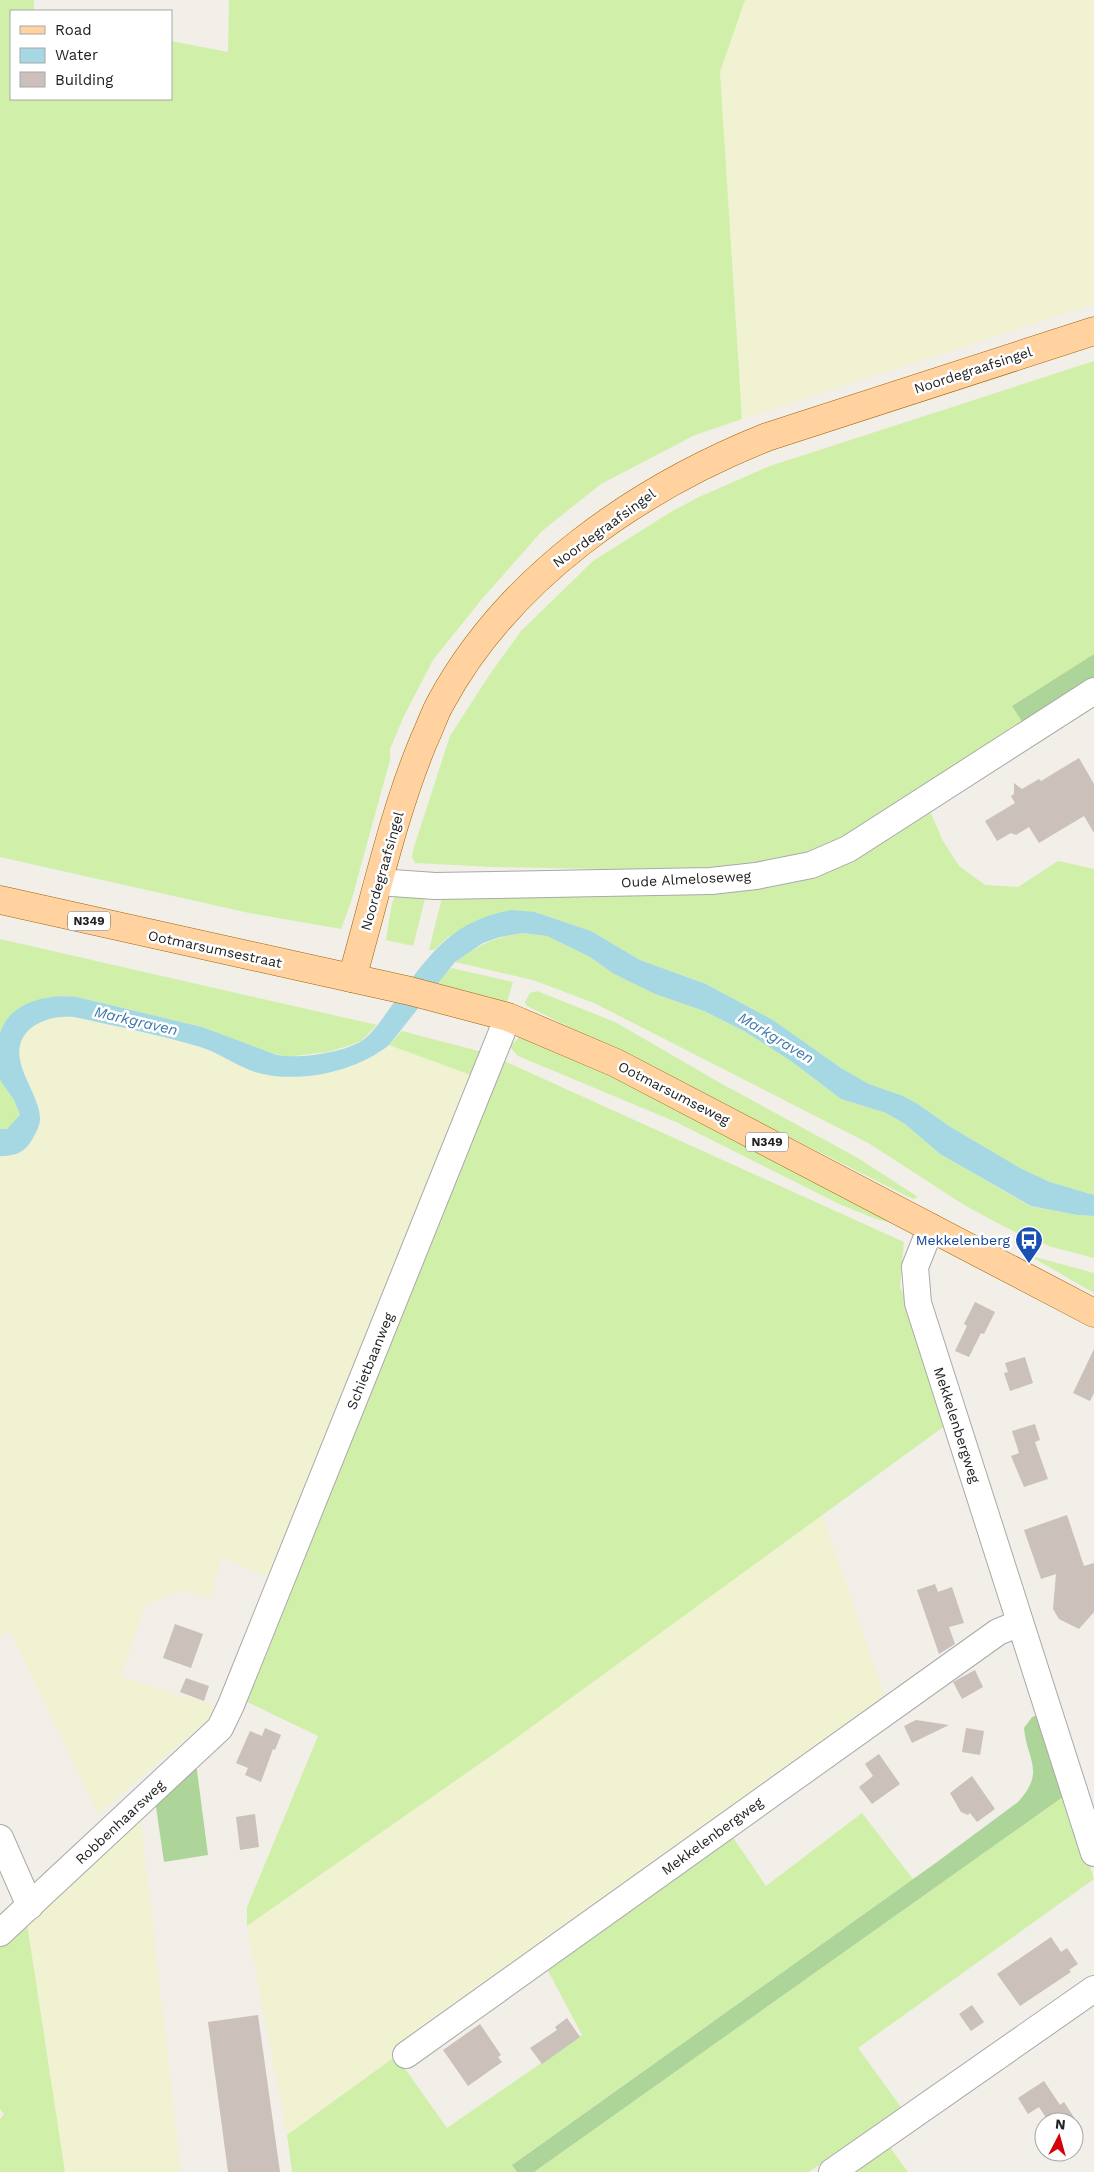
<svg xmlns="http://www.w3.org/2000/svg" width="1094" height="2172" font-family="'Work Sans',sans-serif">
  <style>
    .farmland { fill: #f1f2d2 }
    .grass { fill: #d0f0aa }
    .forest { fill: #add599 }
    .water { fill: #a5d8e3 }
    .building { fill: #cbc0ba }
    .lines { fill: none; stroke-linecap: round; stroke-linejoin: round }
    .minor-casing { stroke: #a9a9a9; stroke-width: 28 }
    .major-casing { stroke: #9f6300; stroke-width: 29 }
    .minor { stroke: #fff; stroke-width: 26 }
    .major { stroke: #ffd2a0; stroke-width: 28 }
    .labels { text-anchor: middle; stroke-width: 5; stroke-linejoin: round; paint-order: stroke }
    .shield { fill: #fff; stroke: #646464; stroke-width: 1 }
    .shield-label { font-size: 12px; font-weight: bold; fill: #222 }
    .street-label { font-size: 14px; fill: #222; stroke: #fff }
    .transit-label { font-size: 14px; fill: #164399; stroke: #fff; text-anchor: end }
    .water-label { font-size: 15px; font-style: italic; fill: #3e79ab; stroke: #fff }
  </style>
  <rect width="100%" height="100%" fill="#f2eee8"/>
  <!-- farmland -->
  <g class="farmland">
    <polygon points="745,0 1094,0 1094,304 742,419 720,72"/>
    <polygon points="58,1016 74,1017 198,1046 251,1070 298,1077 332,1071 358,1064 376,1055 389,1045 476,1077 270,1578 221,1557 211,1598 182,1590 145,1605 121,1677 217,1706 203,1724 98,1814 11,1633 0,1636 0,1156 18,1153 25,1149 25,1081 19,1063 20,1040 25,1033 41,1021"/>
    <polygon points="822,1515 886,1700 287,2135 247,1926 501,1749"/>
    <polygon points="140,1814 181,2172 65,2172 26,1917"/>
  </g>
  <!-- grass -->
  <g class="grass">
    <polygon points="0,0 34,0 34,11 11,11 11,99 171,99 171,41 228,52 229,0 745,0 720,72 742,419 695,435 601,484 542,531 482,599 433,660 404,716 390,749 390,760 351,902 341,929 249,913 0,857"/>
    <polygon points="1094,361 1094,654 1012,706 1026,728 830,848 712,871 492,867 415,863 412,857 414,847 450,736 490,674 521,631 593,561 669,513 699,497 770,466"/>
    <polygon points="929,809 943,841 959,866 985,885 1018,887 1058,861 1094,869 1094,1195 1050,1182 1022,1169 949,1126 918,1104 903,1096 869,1084 841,1068 773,1020 706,984 640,960 591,931 535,912 448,937 434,950 429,950 443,894 711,888"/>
    <polygon points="396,894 426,895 413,946 386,940 392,903"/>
    <path d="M522,933L547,936L590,957L614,974L655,994L704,1011L744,1031L791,1061L841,1099L886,1113L905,1124L940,1154L1030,1206L1077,1215L1094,1216V1258L1052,1247L1025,1237L988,1218L961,1203L870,1144L594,1003L533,980L455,962C480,945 492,938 522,933Z"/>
    <path d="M0,939L377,1025L361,1041L348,1046L328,1052L286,1057L252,1047L202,1027L77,997C50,994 9,1003 0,1033Z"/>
    <polygon points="451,968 513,982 507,1002 436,984"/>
    <polygon points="537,991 615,1022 722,1084 858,1158 918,1197 913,1199 527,1006 525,1002 530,993"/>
    <polygon points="402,1031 486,1053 476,1077 389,1045"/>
    <polygon points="520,1036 609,1072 900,1225 876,1219 837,1203 676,1122 518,1056 510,1047"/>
    <polygon points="504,1061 904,1242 900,1286 946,1425 501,1749 247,1926 247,1907 318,1736 241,1699"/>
    <polygon points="0,1080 14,1100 20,1116 7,1129 0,1129"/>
    <polygon points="1028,1255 1094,1273 1094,1293"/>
    <polygon points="1067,1794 1094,1879 858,2048 901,2107 809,2172 534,2172"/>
    <polygon points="862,1813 913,1879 513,2164 517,2172 292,2172 287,2135 396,2056 447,2128 582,2035 546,1967 730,1833 766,1886"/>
    <polygon points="26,1917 65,2172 0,2172 0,2119 4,2114 0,2109 0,1942"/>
    <polygon points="883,2138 908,2172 835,2172"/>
  </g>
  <!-- forest -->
  <g class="forest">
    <polygon points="1094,654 1094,687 1026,728 1012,706"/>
    <path d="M1041,1714L1067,1794L534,2172H517L512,2165L937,1862L1018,1802C1046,1771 1027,1761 1024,1728L1032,1717Z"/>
    <polygon points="196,1763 208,1855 164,1862 155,1800"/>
  </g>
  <!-- water -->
  <path class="water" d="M511,910L535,912L591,931L640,960L706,984L773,1020L841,1068L869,1084L903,1096L918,1104L949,1126L1022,1169L1050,1182L1094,1195V1216L1077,1215L1031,1206L940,1154L905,1124L886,1113L841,1099L791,1061L744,1031L704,1011L655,994L614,974L590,957L547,936L522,933L500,937L483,943L455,962L389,1045C354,1073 295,1085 252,1071C233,1064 216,1051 197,1046C157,1034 115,1026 74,1017C58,1016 45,1018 31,1028C0,1055 40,1090 40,1119C40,1127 34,1136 30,1143C22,1154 13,1156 0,1156V1129H7L20,1115L14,1100L0,1080V1033C10,1001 49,994 77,997L202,1027L277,1055C300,1059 340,1053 360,1042C372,1035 382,1019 390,1008C427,959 447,922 511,910Z"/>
  <!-- building -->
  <g class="building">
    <polygon points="1079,758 1094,784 1094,833 1084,816 1039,843 1029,827 1016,835 1011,833 997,841 985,821 1015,803 1011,796 1014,794 1014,783 1022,789 1039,779 1041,781"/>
    <polygon points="975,1302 995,1312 984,1334 981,1333 969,1357 955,1351 967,1326 964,1324"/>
    <polygon points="1094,1349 1094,1393 1090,1401 1073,1393"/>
    <polygon points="1025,1357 1033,1383 1010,1391 1004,1373 1008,1372 1005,1363"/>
    <polygon points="1035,1424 1040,1440 1035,1442 1048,1479 1024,1487 1011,1456 1019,1453 1012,1431"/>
    <polygon points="1067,1515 1084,1566 1094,1563 1094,1612 1079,1629 1059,1619 1053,1609 1056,1574 1041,1579 1024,1530"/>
    <polygon points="935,1584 938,1592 952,1587 964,1623 949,1627 955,1644 939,1654 917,1590"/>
    <polygon points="175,1624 203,1634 191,1668 163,1658"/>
    <polygon points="975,1670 983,1687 962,1699 953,1682"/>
    <polygon points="186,1678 209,1686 204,1701 180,1692"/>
    <polygon points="916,1720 949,1725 912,1743 904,1726"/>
    <polygon points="265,1728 281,1735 275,1750 273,1749 261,1782 245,1775 248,1768 236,1763 250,1731 262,1736"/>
    <polygon points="966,1728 984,1731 980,1755 962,1752"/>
    <polygon points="879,1754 900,1784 872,1804 859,1787 873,1776 865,1764"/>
    <polygon points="972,1776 995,1809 977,1822 970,1813 968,1815 961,1812 950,1793"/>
    <polygon points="255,1814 259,1847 240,1850 236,1817"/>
    <polygon points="1051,1937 1061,1952 1067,1948 1078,1964 1069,1970 1071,1972 1020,2006 997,1974"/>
    <polygon points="972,2005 984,2022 971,2031 959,2014"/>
    <polygon points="258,2015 280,2172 228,2172 208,2022"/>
    <polygon points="567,2018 580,2037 542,2064 530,2048 557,2030 555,2027"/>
    <polygon points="480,2024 501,2055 498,2057 502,2062 468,2086 443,2050"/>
    <polygon points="1044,2081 1060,2105 1064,2102 1077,2122 1049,2122 1039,2107 1028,2114 1018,2098"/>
  </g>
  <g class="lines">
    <!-- minor casing -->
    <g class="minor-casing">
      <g id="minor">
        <polyline points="378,882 435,886 711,881 756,876 811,865 848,849 1094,691"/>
        <polyline points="931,1227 915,1267 918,1303 1094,1853"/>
        <polyline points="0,1838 30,1906"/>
        <polyline points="0,1933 220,1728 231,1705 508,1017"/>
        <polyline points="406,2055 998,1632 1020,1623"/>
        <polyline points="832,2172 1094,1989"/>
      </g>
    </g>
    <!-- major casing -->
    <g class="major-casing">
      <g id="major">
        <polyline points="0,900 410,991 508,1017 616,1063 1094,1313"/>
        <path d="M352,978C375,899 392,817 424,740C430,728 434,714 441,702C509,577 637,489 767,437L1094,331"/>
      </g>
    </g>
    <!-- minor -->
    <use href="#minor" class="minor"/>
    <!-- major -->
    <use href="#major" class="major"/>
  </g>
  <!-- icons -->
  <defs>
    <g id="bus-pin" transform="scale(1.4375)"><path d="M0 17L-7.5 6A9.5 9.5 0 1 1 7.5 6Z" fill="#1a4fb4" stroke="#fff"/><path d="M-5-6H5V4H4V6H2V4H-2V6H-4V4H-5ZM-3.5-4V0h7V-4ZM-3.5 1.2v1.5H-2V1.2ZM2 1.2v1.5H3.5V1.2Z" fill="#fff"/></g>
  </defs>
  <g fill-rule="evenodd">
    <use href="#bus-pin" x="1029" y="1240"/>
  </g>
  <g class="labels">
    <!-- shield labels -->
    <g class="shield">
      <rect x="68" y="911.5" width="42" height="19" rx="4"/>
      <rect x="746" y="1132.5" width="42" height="19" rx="4"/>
    </g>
    <g class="shield-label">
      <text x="89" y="925">N349</text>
      <text x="767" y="1146">N349</text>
    </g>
    <!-- street labels -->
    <g class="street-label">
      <text transform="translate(973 370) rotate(-18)" y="5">Noordegraafsingel</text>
      <text transform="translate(604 528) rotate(-36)" y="5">Noordegraafsingel</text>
      <text transform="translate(382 871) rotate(-74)" y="5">Noordegraafsingel</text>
      <text transform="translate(686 879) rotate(-3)" y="5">Oude Almeloseweg</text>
      <text transform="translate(215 949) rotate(12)" y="5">Ootmarsumsestraat</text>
      <text transform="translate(674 1093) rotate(27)" y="5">Ootmarsumseweg</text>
      <text transform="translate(370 1361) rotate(-68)" y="5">Schietbaanweg</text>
      <text transform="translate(957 1425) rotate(72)" y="5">Mekkelenbergweg</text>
      <text transform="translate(120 1822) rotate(-43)" y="5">Robbenhaarsweg</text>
      <text transform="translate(712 1836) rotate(-36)" y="5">Mekkelenbergweg</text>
    </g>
    <!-- transit labels -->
    <g class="transit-label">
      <text x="1010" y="1245">Mekkelenberg</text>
    </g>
    <!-- water labels -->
    <g class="water-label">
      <text transform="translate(136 1021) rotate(13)" y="5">Markgraven</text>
      <text transform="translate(776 1038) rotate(31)" y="5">Markgraven</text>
    </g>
  </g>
  <!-- legend -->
  <rect x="10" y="10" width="162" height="90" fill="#ffffff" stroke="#a7a7a7"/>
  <rect x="20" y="26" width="25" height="8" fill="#ffd2a0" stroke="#a7a7a7"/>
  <text x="55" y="35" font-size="15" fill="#222222">Road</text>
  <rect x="20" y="48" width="25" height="15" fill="#a5d8e3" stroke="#a7a7a7"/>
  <text x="55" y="60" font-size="15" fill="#222222">Water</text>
  <rect x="20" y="72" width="25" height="15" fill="#cbc0ba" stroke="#a7a7a7"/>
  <text x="55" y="85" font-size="15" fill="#222222">Building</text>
  <!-- north arrow -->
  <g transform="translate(1059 2137) rotate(6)"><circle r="24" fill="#ffffff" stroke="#a7a7a7"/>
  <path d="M0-4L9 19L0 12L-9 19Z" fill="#d3000a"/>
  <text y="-8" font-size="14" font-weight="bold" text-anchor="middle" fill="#222222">N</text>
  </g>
</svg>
